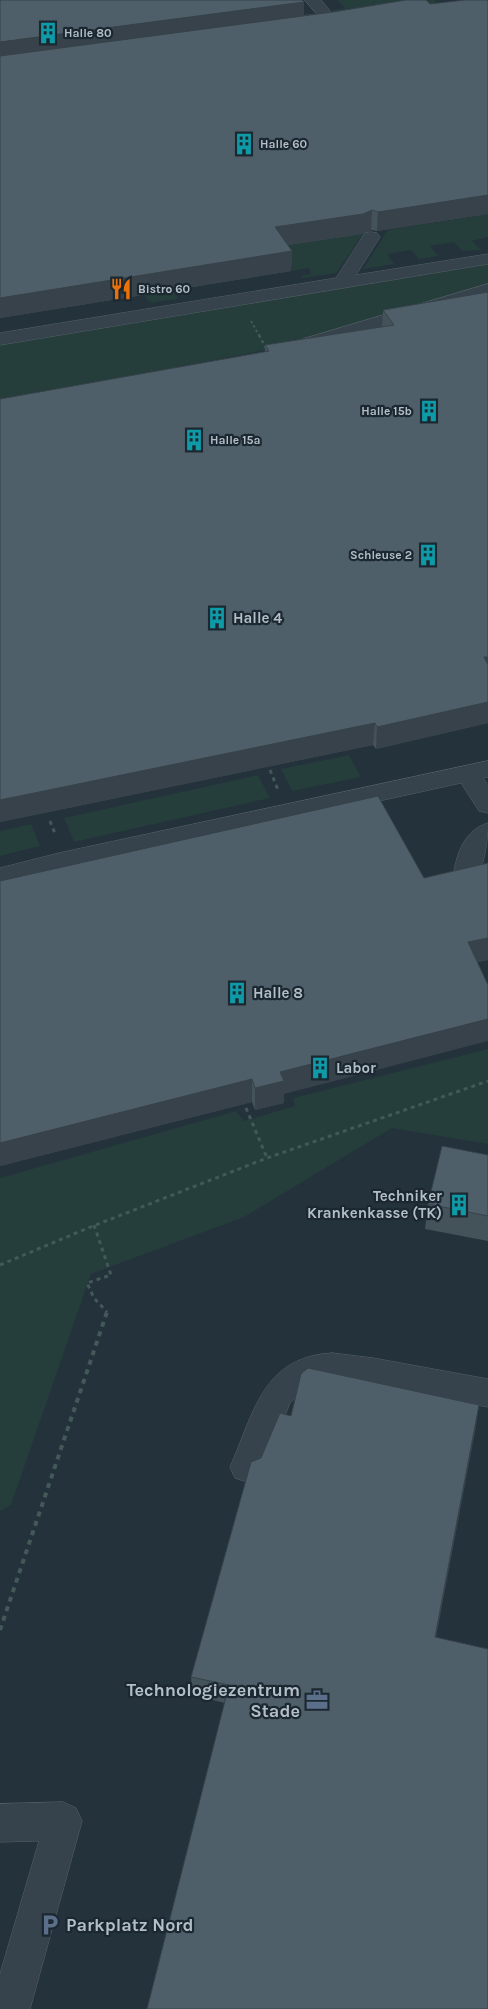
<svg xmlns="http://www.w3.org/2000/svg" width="488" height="2009" font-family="Karla,sans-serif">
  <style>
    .green { fill: #253d3b }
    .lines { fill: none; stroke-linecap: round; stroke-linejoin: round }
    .minor-casing { stroke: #55616a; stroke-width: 1 }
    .path-far3 { stroke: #435958; stroke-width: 2; stroke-dasharray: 2.5 2.5; stroke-linecap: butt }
    .path-far2 { stroke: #435958; stroke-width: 2.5; stroke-dasharray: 3 3; stroke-linecap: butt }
    .path-far1 { stroke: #435958; stroke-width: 3; stroke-dasharray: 4 4; stroke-linecap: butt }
    .path { stroke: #435958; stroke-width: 4; stroke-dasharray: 5 5; stroke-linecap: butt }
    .minor { fill: #37434c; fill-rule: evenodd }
    .wall { fill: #44525a }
    .shaded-wall { fill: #37424a }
    .building { fill: #4f5f69; stroke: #37424a }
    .labels { text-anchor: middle; stroke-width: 4.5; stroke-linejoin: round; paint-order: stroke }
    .far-poi-label { font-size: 12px; font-weight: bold; fill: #b3bec7; stroke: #1c2831; text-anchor: start }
    .poi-label { font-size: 15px; font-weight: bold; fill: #b3bec7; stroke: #1c2831; text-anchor: start }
    .near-poi-label { font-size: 18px; font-weight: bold; fill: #b3bec7; stroke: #1c2831; text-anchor: end }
  </style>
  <rect width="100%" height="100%" fill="#24323c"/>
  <!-- green -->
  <g class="green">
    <polygon points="337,0 434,0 437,3 348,15 335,14 332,10 345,8"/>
    <polygon points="488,214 488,237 472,241 481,250 462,251 454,242 430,246 438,256 419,259 411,250 387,254 394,264 363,269 388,230"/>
    <polygon points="364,233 336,273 303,278 301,276 311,274 309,268 291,271 275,247"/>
    <polygon points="488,264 488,284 271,349 0,401 0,344"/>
    <polygon points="173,290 178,299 150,303 144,295"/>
    <polygon points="349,755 361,777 292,791 281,769"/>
    <polygon points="258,775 270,798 74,842 64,818"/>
    <polygon points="31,824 40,846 0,856 0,831"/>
    <polygon points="488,1049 488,1144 392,1128 244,1217 91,1274 11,1505 0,1511 0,1178 236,1111 244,1121 295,1106 293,1098"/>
  </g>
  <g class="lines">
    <!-- minor casing -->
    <g class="minor-casing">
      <g id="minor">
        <polygon points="305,0 321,0 340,23 337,26 327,26"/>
        <polygon points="371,232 377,233 380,237 356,275 488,254 488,264 0,345 0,333 336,278 365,233"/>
        <polygon points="488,284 488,296 317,347 310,349 303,347 300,343 303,339"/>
        <polygon points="488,761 488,777 483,778 488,785 488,813 479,811 461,783 59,871 0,886 0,868 59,853"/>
        <path d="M488,823C488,841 484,867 475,882L466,885L457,882L453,876C457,853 464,830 488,823Z"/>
        <path d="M332,1353L373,1358L488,1379V1407L373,1386L332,1381L317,1382L308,1386L290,1403L259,1478L247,1482L235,1478L230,1467C254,1413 262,1357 332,1353Z"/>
        <polygon points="63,1802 76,1808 82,1821 30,2009 0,2009 0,1974 39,1841 0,1842 0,1804"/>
      </g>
    </g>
    <!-- path-far3 -->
    <polyline class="path-far3" points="251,321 260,337"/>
    <!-- path-far2 -->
    <polyline class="path-far2" points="259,335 266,348"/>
    <!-- path-far1 -->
    <g class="path-far1">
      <polyline points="270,770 278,790"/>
      <polyline points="50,821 56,836"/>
      <polyline points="246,1108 267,1158"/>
      <polyline points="94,1225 111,1275 87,1283 94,1298 107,1312"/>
      <polyline points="0,1265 88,1228 267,1158 488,1081"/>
    </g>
    <!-- path -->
    <polyline class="path" points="0,1630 107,1312 106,1311"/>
    <!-- minor -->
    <use href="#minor" class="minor"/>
  </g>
  <!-- wall -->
  <g class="wall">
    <polygon points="488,0 488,214 377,231 371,230 362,234 288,245 292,251 291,271 0,318 304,15 430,4"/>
    <polygon points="488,292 488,723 376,749 373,745 0,822 0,399 265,352 265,345 382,327 383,310"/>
    <polygon points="488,863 488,960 478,962 284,1094 284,1103 255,1110 252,1102 0,1166 424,878"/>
    <polygon points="488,1155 488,1241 425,1229 428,1204"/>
    <polygon points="291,1416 476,1426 436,1637 225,1703 192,1695 191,1677 261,1458"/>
  </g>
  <!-- shaded-wall -->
  <g class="shaded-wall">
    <polygon points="304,2 304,20 0,61 0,42"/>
    <polygon points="488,195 488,214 377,231 378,212"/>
    <polygon points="372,210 371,230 362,234 275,247 275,227"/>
    <polygon points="292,251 291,271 0,318 0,298"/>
    <polygon points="484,657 488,657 488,677"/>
    <polygon points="488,702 488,723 376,749 377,727"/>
    <polygon points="375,723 373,745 0,822 0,800"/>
    <polygon points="488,938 488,960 466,965 468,942"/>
    <polygon points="488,1019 488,1041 284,1094 284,1103 255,1110 255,1088 280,1072"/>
    <polygon points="252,1079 252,1102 0,1166 0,1143"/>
    <polygon points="479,1405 476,1426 432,1656 435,1637"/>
  </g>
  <!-- building -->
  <g class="building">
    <polygon points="0,0 302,0 304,2 0,42"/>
    <polygon points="406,0 426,0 430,4 465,0 488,0 488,195 378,212 372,210 363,214 275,227 292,251 0,298 0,56 333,12"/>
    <polygon points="488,292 488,657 484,657 488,665 488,702 377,727 375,723 0,800 0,399 269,351 265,345 394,325 383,310"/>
    <polygon points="378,796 424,878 488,863 488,938 468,942 488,985 488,1019 280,1072 284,1081 255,1088 252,1079 0,1143 0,881"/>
    <polygon points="442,1146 488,1155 488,1216 428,1204"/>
    <polygon points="308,1368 479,1405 435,1637 488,1649 488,2009 147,2009 229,1685 191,1677 251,1462 261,1458 280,1413 291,1416 301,1374"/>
  </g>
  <!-- icons -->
  <defs>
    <g id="building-bare" transform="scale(1.725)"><path d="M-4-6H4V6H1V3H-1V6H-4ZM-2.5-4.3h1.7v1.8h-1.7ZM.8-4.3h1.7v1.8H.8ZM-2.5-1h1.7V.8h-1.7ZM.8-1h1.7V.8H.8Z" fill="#0f9aa8" stroke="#1c2831" stroke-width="2.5" paint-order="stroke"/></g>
    <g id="restaurant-bare" transform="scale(1.725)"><path d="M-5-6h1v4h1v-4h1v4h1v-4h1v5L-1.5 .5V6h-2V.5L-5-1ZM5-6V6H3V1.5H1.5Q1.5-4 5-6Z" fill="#e8710a" stroke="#1c2831" stroke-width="2.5" paint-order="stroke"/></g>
    <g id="office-bare" transform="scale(1.725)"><path d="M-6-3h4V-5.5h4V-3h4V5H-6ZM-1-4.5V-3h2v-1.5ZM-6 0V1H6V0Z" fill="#5c6f8a" stroke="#1c2831" stroke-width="2.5" paint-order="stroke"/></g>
    <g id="parking-bare" transform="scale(1.725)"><path d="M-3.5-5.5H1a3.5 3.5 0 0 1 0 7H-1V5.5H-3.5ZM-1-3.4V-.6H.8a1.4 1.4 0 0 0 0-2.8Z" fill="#5c6f8a" stroke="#1c2831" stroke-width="2.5" paint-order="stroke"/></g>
  </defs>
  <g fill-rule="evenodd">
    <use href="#building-bare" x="48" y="33"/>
    <use href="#building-bare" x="244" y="144"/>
    <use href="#restaurant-bare" x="121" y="289"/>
    <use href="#building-bare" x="429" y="411"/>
    <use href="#building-bare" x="194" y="440"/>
    <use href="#building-bare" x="428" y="555"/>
    <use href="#building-bare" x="217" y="618"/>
    <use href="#building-bare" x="237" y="993"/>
    <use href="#building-bare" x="320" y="1068"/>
    <use href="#building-bare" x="459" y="1205"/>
    <use href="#office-bare" x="317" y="1700"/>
    <use href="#parking-bare" x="50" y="1925"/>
  </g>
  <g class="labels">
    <!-- far-poi labels -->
    <g class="far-poi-label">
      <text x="64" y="37">Halle 80</text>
      <text x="260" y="148">Halle 60</text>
      <text x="138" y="293">Bistro 60</text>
      <text x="412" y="415" text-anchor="end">Halle 15b</text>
      <text x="210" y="444">Halle 15a</text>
      <text x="412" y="559" text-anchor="end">Schleuse 2</text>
    </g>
    <!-- poi labels -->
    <g class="poi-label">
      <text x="233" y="623">Halle 4</text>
      <text x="253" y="998">Halle 8</text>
      <text x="336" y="1073">Labor</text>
      <text x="442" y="1201" text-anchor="end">Techniker<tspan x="442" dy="17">Krankenkasse (TK)</tspan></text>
    </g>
    <!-- near-poi labels -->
    <g class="near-poi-label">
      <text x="300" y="1696">Technologiezentrum<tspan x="300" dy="21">Stade</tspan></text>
      <text x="66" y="1931" text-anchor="start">Parkplatz Nord</text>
    </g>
  </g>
</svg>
